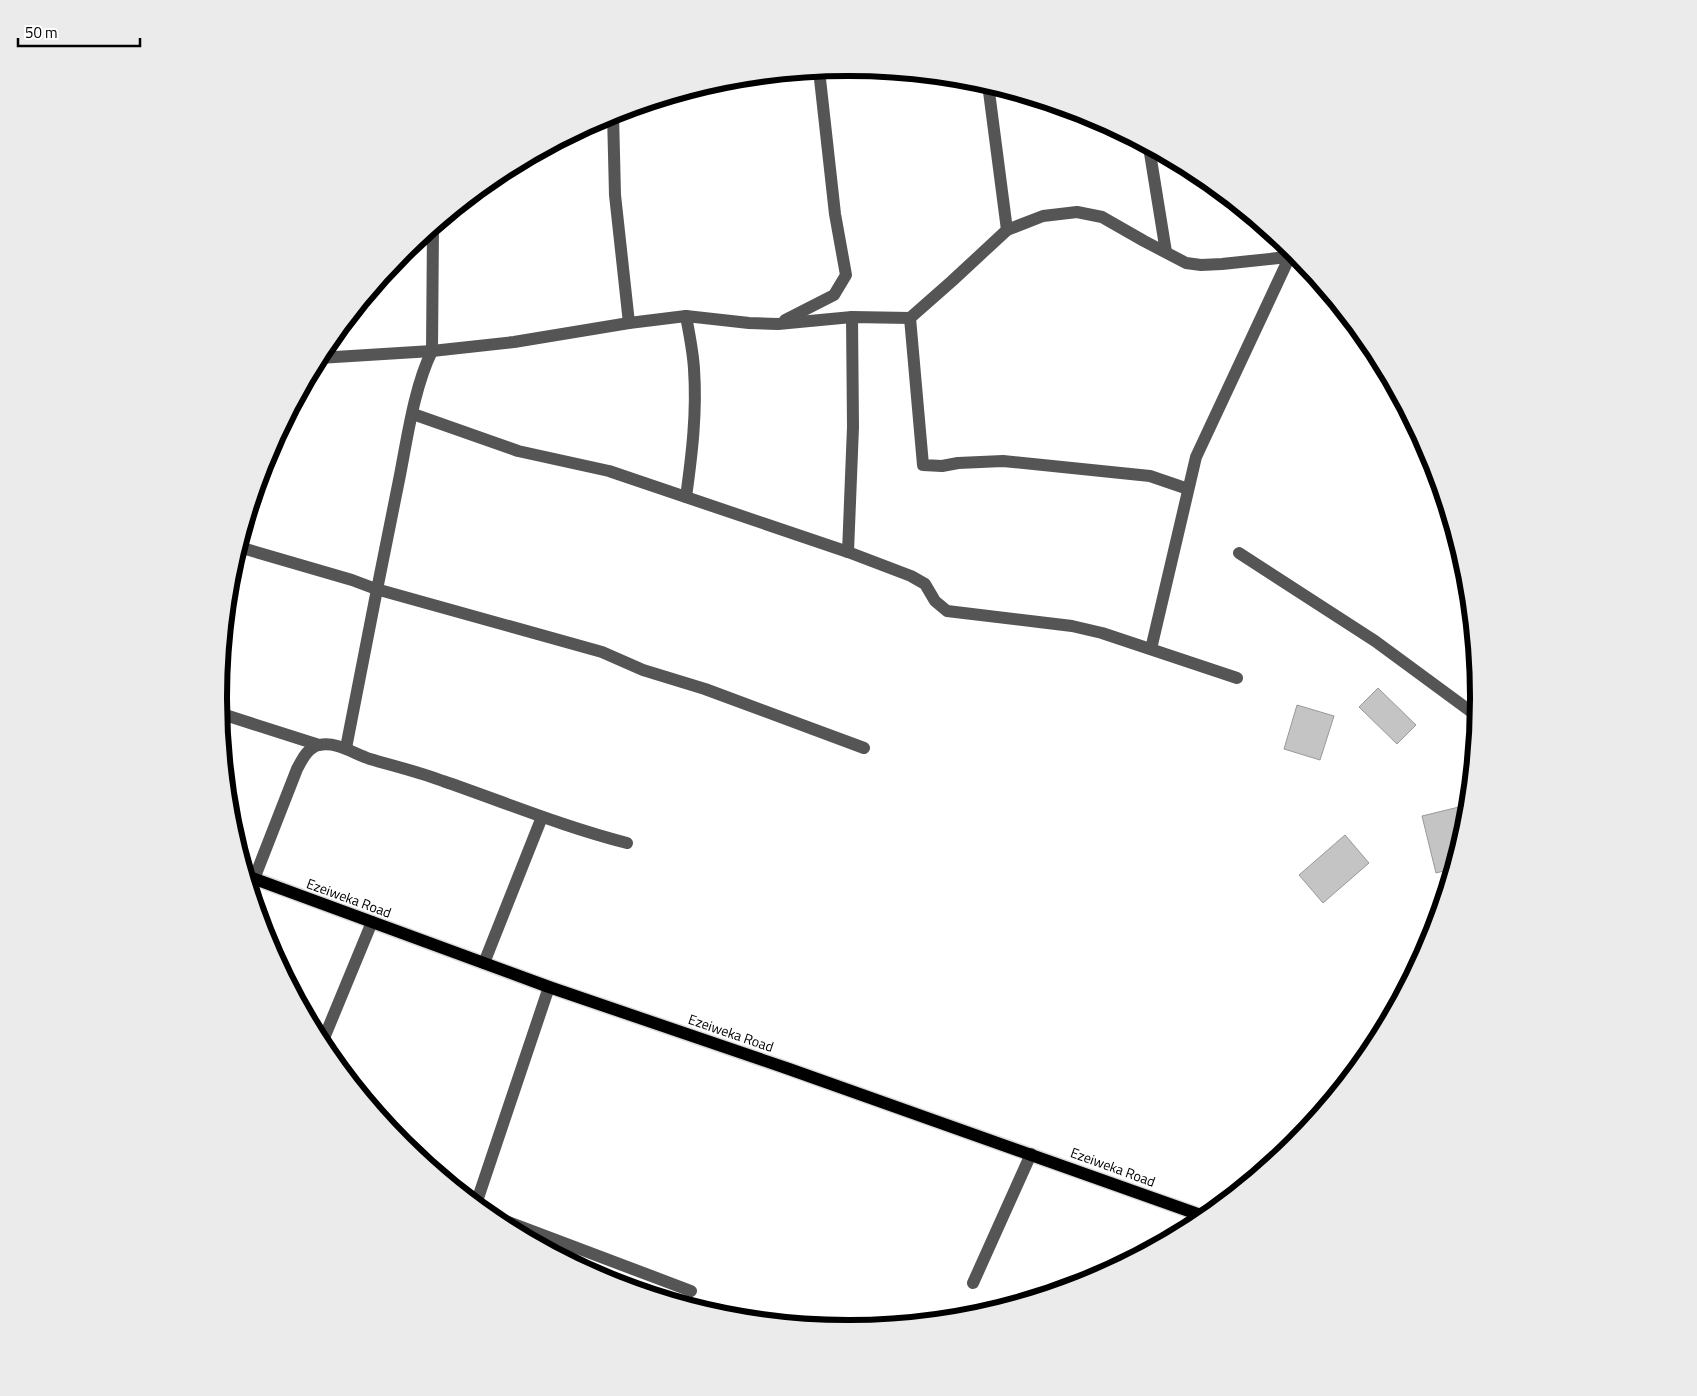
<svg xmlns="http://www.w3.org/2000/svg" width="1697" height="1396" font-family="'Titillium Web',sans-serif">
  <style>
    .building { fill: #c4c4c4; stroke: #999 }
    .lines { fill: none; stroke-linecap: round; stroke-linejoin: round }
    .major-casing { stroke: #dbdbdb; stroke-width: 15 }
    .minor { stroke: #555; stroke-width: 12 }
    .major { stroke: #000; stroke-width: 12 }
    .labels { text-anchor: middle; stroke-width: 4; stroke-linejoin: round; paint-order: stroke }
    .street-label { font-size: 14px; fill: #000; stroke: #fff }
    .rim { fill: none; stroke: #000; stroke-width: 6 }
  </style>
  <rect width="100%" height="100%" fill="#fff"/>
  <!-- building -->
  <g class="building">
    <polygon points="1378,688 1416,725 1397,744 1359,707"/>
    <polygon points="1297,705 1334,716 1320,760 1284,749"/>
    <polygon points="1459,807 1465,829 1452,869 1436,873 1422,816"/>
    <polygon points="1345,835 1369,863 1323,903 1299,875"/>
  </g>
  <g class="lines">
    <!-- major casing -->
    <g class="major-casing">
      <polyline id="major" points="247,876 549,987 789,1069 1206,1217"/>
    </g>
    <!-- minor -->
    <g class="minor">
      <polyline points="988,84 1007,230"/>
      <polyline points="613,114 615,195 629,323"/>
      <polyline points="1149,147 1166,252"/>
      <polyline points="910,318 923,465 942,466 958,463 1003,461 1150,476 1188,489"/>
      <polyline points="785,320 834,295 846,275 835,214 819,70"/>
      <polyline points="319,358 432,351 514,342 629,323 686,316 749,323 778,324 852,317 910,318 952,281 1007,230 1043,216 1077,212 1102,217 1144,241 1186,263 1201,265 1222,264 1297,256"/>
      <polyline points="413,414 518,451 609,471 848,552 911,576 925,584 935,601 947,611 1072,626 1102,633 1237,678"/>
      <path d="M686,497C692,454 697,412 694,369C693,351 689,333 686,316"/>
      <polyline points="239,547 352,580 376,589 602,652 643,670 705,689 864,748"/>
      <polyline points="848,552 853,427 852,317"/>
      <polyline points="1239,553 1375,641 1477,716"/>
      <polyline points="1151,649 1196,457 1290,256"/>
      <polyline points="219,713 319,745"/>
      <path d="M346,748C363,659 381,569 399,480C407,440 414,387 432,351L433,227"/>
      <polyline points="1473,756 1474,744"/>
      <path d="M254,879L297,769C302,760 307,748 319,745C337,741 354,754 370,759C394,766 419,772 443,781C504,802 564,827 627,843"/>
      <polyline points="484,963 542,817"/>
      <polyline points="322,1043 372,922"/>
      <polyline points="476,1204 549,987"/>
      <polyline points="490,1215 691,1291"/>
      <polyline points="973,1283 1031,1154"/>
    </g>
    <!-- major -->
    <use href="#major" class="major"/>
  </g>
  <g class="labels">
    <!-- street labels -->
    <g class="street-label">
      <text transform="translate(349 898) rotate(20)" y="5">Ezeiweka Road</text>
      <text transform="translate(731 1033) rotate(19)" y="5">Ezeiweka Road</text>
      <text transform="translate(1113 1167) rotate(20)" y="5">Ezeiweka Road</text>
    </g>
  </g>
  <!-- crop -->
  <path d="M0 0H1697V1396H0ZM848 76H849A621 621 0 0 1 1470 697V699A621 621 0 0 1 849 1320H848A621 621 0 0 1 227 699V697A621 621 0 0 1 848 76Z" fill="#ebebeb" fill-rule="evenodd"/>
  <path class="rim" d="M848 76H849A621 621 0 0 1 1470 697V699A621 621 0 0 1 849 1320H848A621 621 0 0 1 227 699V697A621 621 0 0 1 848 76Z"/>
  <!-- scale -->
  <path d="M18 38v8h122v-8" fill="none" stroke="#000000" stroke-width="2.5"/>
  <text x="25" y="38" font-size="15" fill="#000000" stroke="#ffffff" stroke-width="4" paint-order="stroke">50 m</text>
</svg>
